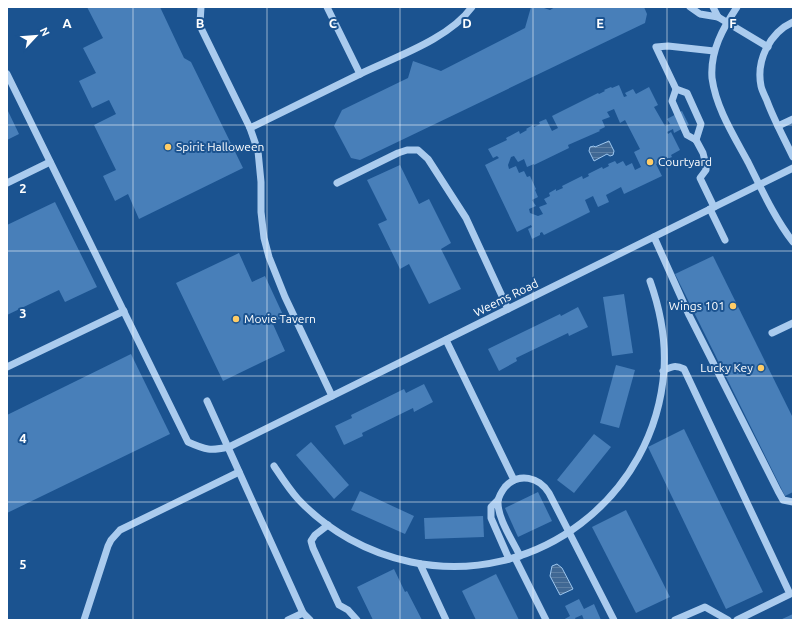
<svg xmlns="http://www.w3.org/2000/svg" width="800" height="627" font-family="Ubuntu,sans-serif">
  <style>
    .water { fill: url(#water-rules); stroke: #9dc7f0 }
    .building { fill: #487fb9; fill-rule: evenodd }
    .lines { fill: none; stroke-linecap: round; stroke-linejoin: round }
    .minor { stroke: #aacbee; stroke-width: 7 }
    .grid { fill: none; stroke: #fff; stroke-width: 1; stroke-opacity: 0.55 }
    .poi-dot { fill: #ffcd67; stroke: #1b5390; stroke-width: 1.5 }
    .labels { text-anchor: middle; stroke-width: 4; stroke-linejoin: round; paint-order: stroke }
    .poi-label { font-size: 12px; fill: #fff; stroke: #1b5390; text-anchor: start }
    .street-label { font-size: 12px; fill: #fff; stroke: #1b5390 }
    .grid-label { font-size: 13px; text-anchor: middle; font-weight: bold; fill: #fff; stroke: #1b5390; stroke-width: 4; stroke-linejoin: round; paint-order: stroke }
  </style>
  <defs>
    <pattern id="water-rules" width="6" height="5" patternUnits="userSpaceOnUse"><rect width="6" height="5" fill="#406894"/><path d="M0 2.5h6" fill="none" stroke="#5d7fa4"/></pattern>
  </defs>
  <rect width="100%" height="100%" fill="#1b5390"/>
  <!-- water -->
  <g class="water">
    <polygon points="609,141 614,151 613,155 610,156 607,154 594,161 589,151 590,147 594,146 595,147"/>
    <polygon points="557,564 562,568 573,589 560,595 550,576 552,566"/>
  </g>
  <!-- building -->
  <g class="building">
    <polygon points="87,7 160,7 184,58 191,62 243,168 139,219 128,194 115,201 103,176 116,170 94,125 116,114 109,100 92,108 79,81 96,73 83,48 103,38"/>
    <polygon points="531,7 541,7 550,10 555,7 644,7 647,14 645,23 360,160 351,158 334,126 342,110 408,78 413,61 441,71 525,28"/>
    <path d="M619,85L624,97L627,96L625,93L633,89L636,94L649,87L658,105L654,107L665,126L670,124L667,119L682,111L689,125L674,133L673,129L667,132L668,134L671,132L680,150L671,155L672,157L656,164L662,176L624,194L621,187L606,195L609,202L598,207L593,196L585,200L590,212L544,235L542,232L540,233V235L532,239L528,229L532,227L531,225L517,232L485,165L499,158L497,156L493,158L488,149L507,140L506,138L519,131L520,134L527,130L526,129L533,125L534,127L540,124L539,122L546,119L552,131L558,128L552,116L598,93L599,94L605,91L604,90L611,87L612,88ZM614,109L620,123L625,120L640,149L634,152L641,167L635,170L632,163L626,166L623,161L617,164L615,161L608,164L609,166L603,169L602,167L588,174L589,176L583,179L582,176L562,186L563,188L556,191V189L549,193L550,196L544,199L547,204L539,207L543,214L538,216L530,213L529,209L536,206L532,200L538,197L535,190L536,189L530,176L527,177L524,171L519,173L516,166L509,169L508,165L511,157L514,156L518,162L524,159L527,167L534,164V165L569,148L568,145L600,131L599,130L605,127L602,120L610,117L607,112Z"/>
    <polygon points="7,109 19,134 7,140"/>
    <polygon points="400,165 419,204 429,199 451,243 441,249 461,289 429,304 409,264 400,269 378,224 387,220 367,180"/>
    <polygon points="55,202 97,287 65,302 59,290 7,315 7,225"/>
    <polygon points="239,253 252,282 265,276 284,317 272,322 285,351 223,381 176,283"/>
    <polygon points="713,256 793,418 793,492 785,496 675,274"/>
    <polygon points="624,294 633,353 612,356 603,297"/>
    <polygon points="578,307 588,327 569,336 568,333 516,358 517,361 499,371 488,349 560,314 561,316"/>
    <polygon points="131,354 170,434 7,513 7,415"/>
    <polygon points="616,365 635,370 619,428 600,423"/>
    <polygon points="424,384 433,402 414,412 413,408 362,433 363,436 344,445 335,426 352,418 351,415 404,389 406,393"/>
    <polygon points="684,429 763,592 726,609 648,447"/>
    <polygon points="594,434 611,447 574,493 557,480"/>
    <polygon points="311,442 349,485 334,499 296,455"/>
    <polygon points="360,491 414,516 405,534 351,510"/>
    <polygon points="538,492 552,521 518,537 505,508"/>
    <polygon points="626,510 670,597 636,613 592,527"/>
    <polygon points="483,516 484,537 425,539 424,518"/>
    <polygon points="394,569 405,592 407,591 422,620 373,620 357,587"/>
    <polygon points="496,574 519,620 476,620 462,591"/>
    <polygon points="579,599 584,609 594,604 601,620 584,620 582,615 575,618 576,620 563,620 570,616 565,606"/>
    <polygon points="793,614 793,620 780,620"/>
  </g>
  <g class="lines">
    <!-- minor -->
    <g class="minor">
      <polyline points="201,7 200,23 202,30 250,128 258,151 261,182 261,212 264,238 269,257 285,297 332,396"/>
      <polyline points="327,7 360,74"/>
      <polyline points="690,7 700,14 718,17"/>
      <polyline points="713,7 718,17 768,47"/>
      <path d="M737,7C723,28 710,51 712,78C716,108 734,136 748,162C762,190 774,217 793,242"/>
      <path d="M793,22C769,33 756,61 761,86C762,91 765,96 767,101C774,120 784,138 793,157"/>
      <path d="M7,74L188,442C206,450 210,451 229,447L793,168"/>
      <polyline points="676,89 672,101 687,135 696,140 703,153 706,165 706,170 700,178 714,207"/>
      <polyline points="778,126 793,119"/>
      <path d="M250,128C287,110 323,92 360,74C395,57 449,39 472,7"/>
      <polyline points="696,140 701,124 687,93 676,89 656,47 668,46 714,51"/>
      <polyline points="7,183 50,162"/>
      <polyline points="337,183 398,153 407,150 418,150 428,159 466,218 508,309"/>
      <polyline points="710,209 725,240"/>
      <polyline points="654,237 689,315 778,491 783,500 793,502"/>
      <polyline points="772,333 793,323"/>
      <polyline points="446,340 514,480"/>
      <polyline points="7,367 124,311"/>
      <path d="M663,371C672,366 676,365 684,369L790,594L737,620"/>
      <polyline points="207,401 303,613 310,620"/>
      <path d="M274,466C282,478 289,489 298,499C328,531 368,553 411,562C536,588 655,497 664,370C666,339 660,309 650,281"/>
      <polyline points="498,500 491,507 491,518 509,559"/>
      <polyline points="328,525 315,535 311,541 313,548 339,605 348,610 357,620"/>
      <path d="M520,556C513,541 497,518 498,501C499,496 502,491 505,487C519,472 539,477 549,493L614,620"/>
      <polyline points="515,558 546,620"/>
      <polyline points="420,564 446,620"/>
      <polyline points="84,620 108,546 111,540 120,530 239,472"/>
      <polyline points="288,620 303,613"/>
      <polyline points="675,620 705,607 728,620"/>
    </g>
  </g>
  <!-- grid -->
  <path class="grid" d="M133,7V620M267,7V620M400,7V620M533,7V620M667,7V620M7,125H793M7,251H793M7,376H793M7,502H793"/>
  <!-- markers -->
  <g class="poi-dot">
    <circle cx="168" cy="147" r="4"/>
    <circle cx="650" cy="162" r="4"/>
    <circle cx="733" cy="306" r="4"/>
    <circle cx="236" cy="319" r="4"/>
    <circle cx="761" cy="368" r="4"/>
  </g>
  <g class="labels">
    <!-- poi labels -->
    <g class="poi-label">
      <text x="176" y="151">Spirit Halloween</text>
      <text x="658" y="166">Courtyard</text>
      <text x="725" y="310" text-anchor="end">Wings 101</text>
      <text x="244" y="323">Movie Tavern</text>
      <text x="753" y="372" text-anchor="end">Lucky Key</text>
    </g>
    <!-- street labels -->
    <g class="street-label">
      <text transform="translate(506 298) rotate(-26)" y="4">Weems Road</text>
    </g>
  </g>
  <g class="grid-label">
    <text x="67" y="28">A</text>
    <text x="200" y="28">B</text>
    <text x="333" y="28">C</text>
    <text x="467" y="28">D</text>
    <text x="600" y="28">E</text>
    <text x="733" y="28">F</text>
    <text x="23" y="193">2</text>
    <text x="23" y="318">3</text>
    <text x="23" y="443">4</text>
    <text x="23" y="569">5</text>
  </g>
  <!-- border -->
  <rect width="800" height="627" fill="none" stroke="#ffffff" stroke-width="16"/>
  <!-- north arrow -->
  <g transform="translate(36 36) rotate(64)" stroke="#1b5390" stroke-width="3" paint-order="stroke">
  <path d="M0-3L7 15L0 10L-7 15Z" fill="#ffffff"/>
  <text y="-6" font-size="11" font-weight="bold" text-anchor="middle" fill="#ffffff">N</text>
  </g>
</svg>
